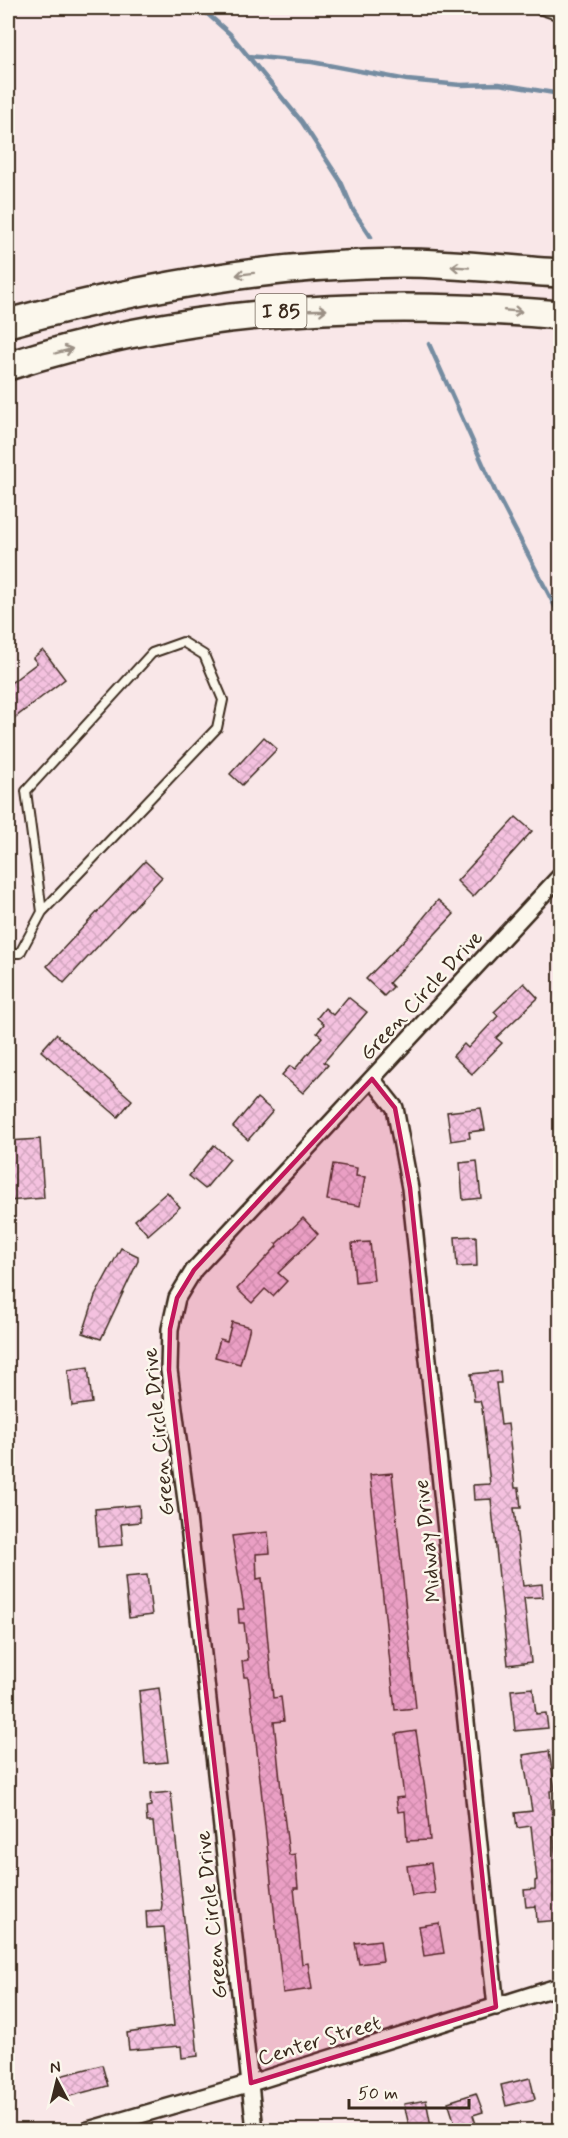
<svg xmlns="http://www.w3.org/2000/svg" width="568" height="2138" font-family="Mynerve,sans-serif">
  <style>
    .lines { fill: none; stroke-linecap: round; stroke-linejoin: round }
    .stream { stroke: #748ca1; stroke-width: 4.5 }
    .building { fill: url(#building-cross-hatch); stroke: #3b2a1e; stroke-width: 1.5 }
    .service-casing { stroke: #3b2a1e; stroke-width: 12 }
    .minor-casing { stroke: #3b2a1e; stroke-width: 20 }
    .motorway-casing { stroke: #3b2a1e; stroke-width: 32 }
    .service { stroke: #fbf7ec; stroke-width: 8 }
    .minor { stroke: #fbf7ec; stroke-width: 15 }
    .motorway { stroke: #fbf7ec; stroke-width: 27 }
    .oneway { stroke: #9b9085 }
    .marked { fill: #c2185b; fill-opacity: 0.2; stroke: #c2185b; stroke-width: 4.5; stroke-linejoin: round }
    .labels { text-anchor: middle; stroke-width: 5; stroke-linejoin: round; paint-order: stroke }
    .shield { fill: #fbf7ec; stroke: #75685c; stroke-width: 1.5 }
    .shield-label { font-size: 20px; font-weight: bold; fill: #3b2a1e }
    .street-label { font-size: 21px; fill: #3b2a1e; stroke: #fbf7ec }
  </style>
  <defs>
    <pattern id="building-cross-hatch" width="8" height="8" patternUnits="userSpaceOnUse" patternTransform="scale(1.5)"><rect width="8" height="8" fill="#f4c1df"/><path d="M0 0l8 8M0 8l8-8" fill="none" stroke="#d2a6bf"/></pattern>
  </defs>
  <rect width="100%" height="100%" fill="#f9e7e8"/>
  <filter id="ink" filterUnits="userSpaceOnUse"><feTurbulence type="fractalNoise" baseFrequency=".0167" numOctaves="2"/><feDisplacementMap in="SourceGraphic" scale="12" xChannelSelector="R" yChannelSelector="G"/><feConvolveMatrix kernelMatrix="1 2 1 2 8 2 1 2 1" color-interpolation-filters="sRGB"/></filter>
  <g filter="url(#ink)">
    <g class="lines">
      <!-- stream -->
      <g class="stream">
        <polyline points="201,8 230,34 302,122 341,182 353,210 371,237"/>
        <polyline points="248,56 312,62 407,80 461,85 499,84 560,94"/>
        <polyline points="429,344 495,491 560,616"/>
      </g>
    </g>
    <!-- building -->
    <g class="building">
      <polygon points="43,650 65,679 8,723 8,685 37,663 33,658"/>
      <polygon points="264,737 277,749 242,785 230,774"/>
      <polygon points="516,817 532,831 473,897 457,881"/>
      <polygon points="145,861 162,877 64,983 47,966"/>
      <polygon points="438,900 454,914 389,983 393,987 384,996 366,979 410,934"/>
      <polygon points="524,983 538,998 496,1038 502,1043 472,1074 453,1056 464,1044 468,1048 498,1016 494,1012"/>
      <polygon points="348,997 367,1012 324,1062 328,1065 303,1093 282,1075 290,1066 295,1069 322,1037 317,1033 324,1024 317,1018 325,1008 333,1015"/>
      <polygon points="56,1034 132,1100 118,1117 41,1051"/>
      <polygon points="257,1098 273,1111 248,1140 233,1127"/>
      <polygon points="481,1108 485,1130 469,1132 470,1138 451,1141 447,1112"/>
      <polygon points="40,1139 44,1198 8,1201 8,1141"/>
      <polygon points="214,1145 230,1159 205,1189 189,1176"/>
      <polygon points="477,1161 481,1198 463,1200 460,1163"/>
      <polygon points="333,1164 357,1168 356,1176 365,1177 360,1206 327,1200"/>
      <polygon points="167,1192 180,1207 148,1235 135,1220"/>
      <polygon points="303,1218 318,1234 278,1273 287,1281 273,1296 265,1289 252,1303 237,1289 277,1246 276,1244"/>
      <polygon points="476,1236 477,1266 457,1267 455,1237"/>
      <polygon points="370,1242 374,1280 355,1282 352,1243"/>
      <polygon points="121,1248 138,1256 138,1261 101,1339 83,1333 95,1296"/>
      <polygon points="232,1322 250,1327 240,1364 215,1357 220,1339 227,1341"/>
      <polygon points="88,1367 92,1403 72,1406 68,1370"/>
      <polygon points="500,1371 501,1383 496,1383 501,1425 508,1424 515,1488 519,1488 521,1508 514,1508 523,1586 542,1584 543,1597 524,1598 531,1662 508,1665 491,1499 474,1500 473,1485 490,1484 482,1408 480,1401 474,1401 471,1374"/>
      <polygon points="392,1473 416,1708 395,1710 370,1475"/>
      <polygon points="139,1505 140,1522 121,1524 123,1545 98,1547 95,1509"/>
      <polygon points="268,1532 270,1553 256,1554 257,1579 262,1578 273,1698 281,1697 284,1721 274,1722 282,1799 289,1855 295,1854 298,1888 294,1888 302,1964 308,1963 312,1989 283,1993 254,1723 248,1677 244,1677 242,1661 248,1660 244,1623 239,1623 238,1609 244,1609 232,1536"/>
      <polygon points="147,1575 152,1615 129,1618 125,1577"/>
      <polygon points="159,1688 168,1762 145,1764 139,1691"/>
      <polygon points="533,1688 536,1714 546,1713 548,1728 515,1731 511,1690"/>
      <polygon points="416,1731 426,1796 430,1840 407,1841 405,1811 398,1812 396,1798 404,1797 396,1734"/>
      <polygon points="549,1751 555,1790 550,1791 561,1920 537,1922 536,1906 526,1907 524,1890 535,1889 535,1881 537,1880 531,1826 517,1828 515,1813 532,1811 523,1755"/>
      <polygon points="171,1792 198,2056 182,2058 181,2046 129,2050 127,2033 174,2026 164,1927 147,1928 146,1911 161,1910 162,1905 153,1822 147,1822 146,1807 151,1806 150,1794"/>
      <polygon points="431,1863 435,1893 412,1896 407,1866"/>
      <polygon points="439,1923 444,1953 424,1956 419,1926"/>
      <polygon points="380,1940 383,1961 359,1964 355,1943"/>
      <polygon points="102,2065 108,2086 66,2097 60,2076"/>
      <polygon points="530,2078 535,2099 506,2106 501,2085"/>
      <polygon points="476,2093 483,2112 473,2115 476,2124 457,2130 448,2102"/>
      <polygon points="426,2100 431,2126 410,2130 404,2104"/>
    </g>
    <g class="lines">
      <!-- service casing -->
      <g class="service-casing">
        <g id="service">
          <polyline points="536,8 560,16"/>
          <polyline points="8,953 20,953 42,912 217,728 223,700 204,655 183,642 152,653 26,791 42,912"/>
        </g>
      </g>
      <!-- minor casing -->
      <g class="minor-casing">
        <g id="minor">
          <polyline points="372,1079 395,1108 410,1188 496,2007"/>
          <polyline points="88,2130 251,2083 560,1986"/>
          <polyline points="255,2130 187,1508 169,1370 170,1329 177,1298 194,1270 560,876"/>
        </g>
      </g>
      <!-- motorway casing -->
      <g class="motorway-casing">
        <g id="motorway">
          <path d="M8,323C136,288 268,264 402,263C454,263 508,270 560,273"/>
          <path d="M8,366C186,308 375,299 560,315"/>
        </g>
      </g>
      <!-- service -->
      <use href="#service" class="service"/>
      <!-- minor -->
      <use href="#minor" class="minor"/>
      <!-- motorway -->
      <use href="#motorway" class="motorway"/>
    </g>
    <!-- one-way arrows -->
    <defs><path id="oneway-shaft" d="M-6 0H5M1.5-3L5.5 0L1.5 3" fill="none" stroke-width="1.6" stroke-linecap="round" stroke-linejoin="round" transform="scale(1.5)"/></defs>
    <g class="oneway">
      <use href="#oneway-shaft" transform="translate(460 267) rotate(-176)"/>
      <use href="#oneway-shaft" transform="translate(245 274) rotate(173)"/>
      <use href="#oneway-shaft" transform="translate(318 310) rotate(-2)"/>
      <use href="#oneway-shaft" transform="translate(513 311) rotate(5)"/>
      <use href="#oneway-shaft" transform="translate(64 351) rotate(-15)"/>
    </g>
  </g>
  <!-- marked area -->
  <path class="marked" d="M372,1079L395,1108L410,1188L496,2007L251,2083L169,1370L170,1329L177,1298L194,1270Z"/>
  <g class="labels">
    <!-- shield labels -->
    <rect class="shield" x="255.5" y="294" width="51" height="34" rx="4.5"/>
    <g class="shield-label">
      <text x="281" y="318">I 85</text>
    </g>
    <!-- street labels -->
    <g class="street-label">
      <text transform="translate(421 995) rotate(-47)" y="7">Green Circle Drive</text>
      <text transform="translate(158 1432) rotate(-96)" y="7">Green Circle Drive</text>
      <text transform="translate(427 1541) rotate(-96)" y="7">Midway Drive</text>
      <text transform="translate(211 1915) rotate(-96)" y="7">Green Circle Drive</text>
      <text transform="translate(319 2040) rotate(-17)" y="7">Center Street</text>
    </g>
  </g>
  <!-- margin -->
  <rect width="568" height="2138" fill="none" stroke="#fbf7ec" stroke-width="30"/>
  <rect x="15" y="15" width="538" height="2108" fill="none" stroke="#3b2a1e" stroke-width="2" filter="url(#ink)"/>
  <!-- north arrow -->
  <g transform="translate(57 2081) rotate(353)" stroke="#fbf7ec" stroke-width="4.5" paint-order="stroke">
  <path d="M0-4.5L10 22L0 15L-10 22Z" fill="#3b2a1e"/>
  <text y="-9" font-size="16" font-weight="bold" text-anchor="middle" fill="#3b2a1e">N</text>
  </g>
  <!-- scale -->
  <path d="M349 2099v9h120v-9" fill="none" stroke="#3b2a1e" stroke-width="3"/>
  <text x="358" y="2099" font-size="18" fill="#3b2a1e" stroke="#fbf7ec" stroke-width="4.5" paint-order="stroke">50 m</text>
</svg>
